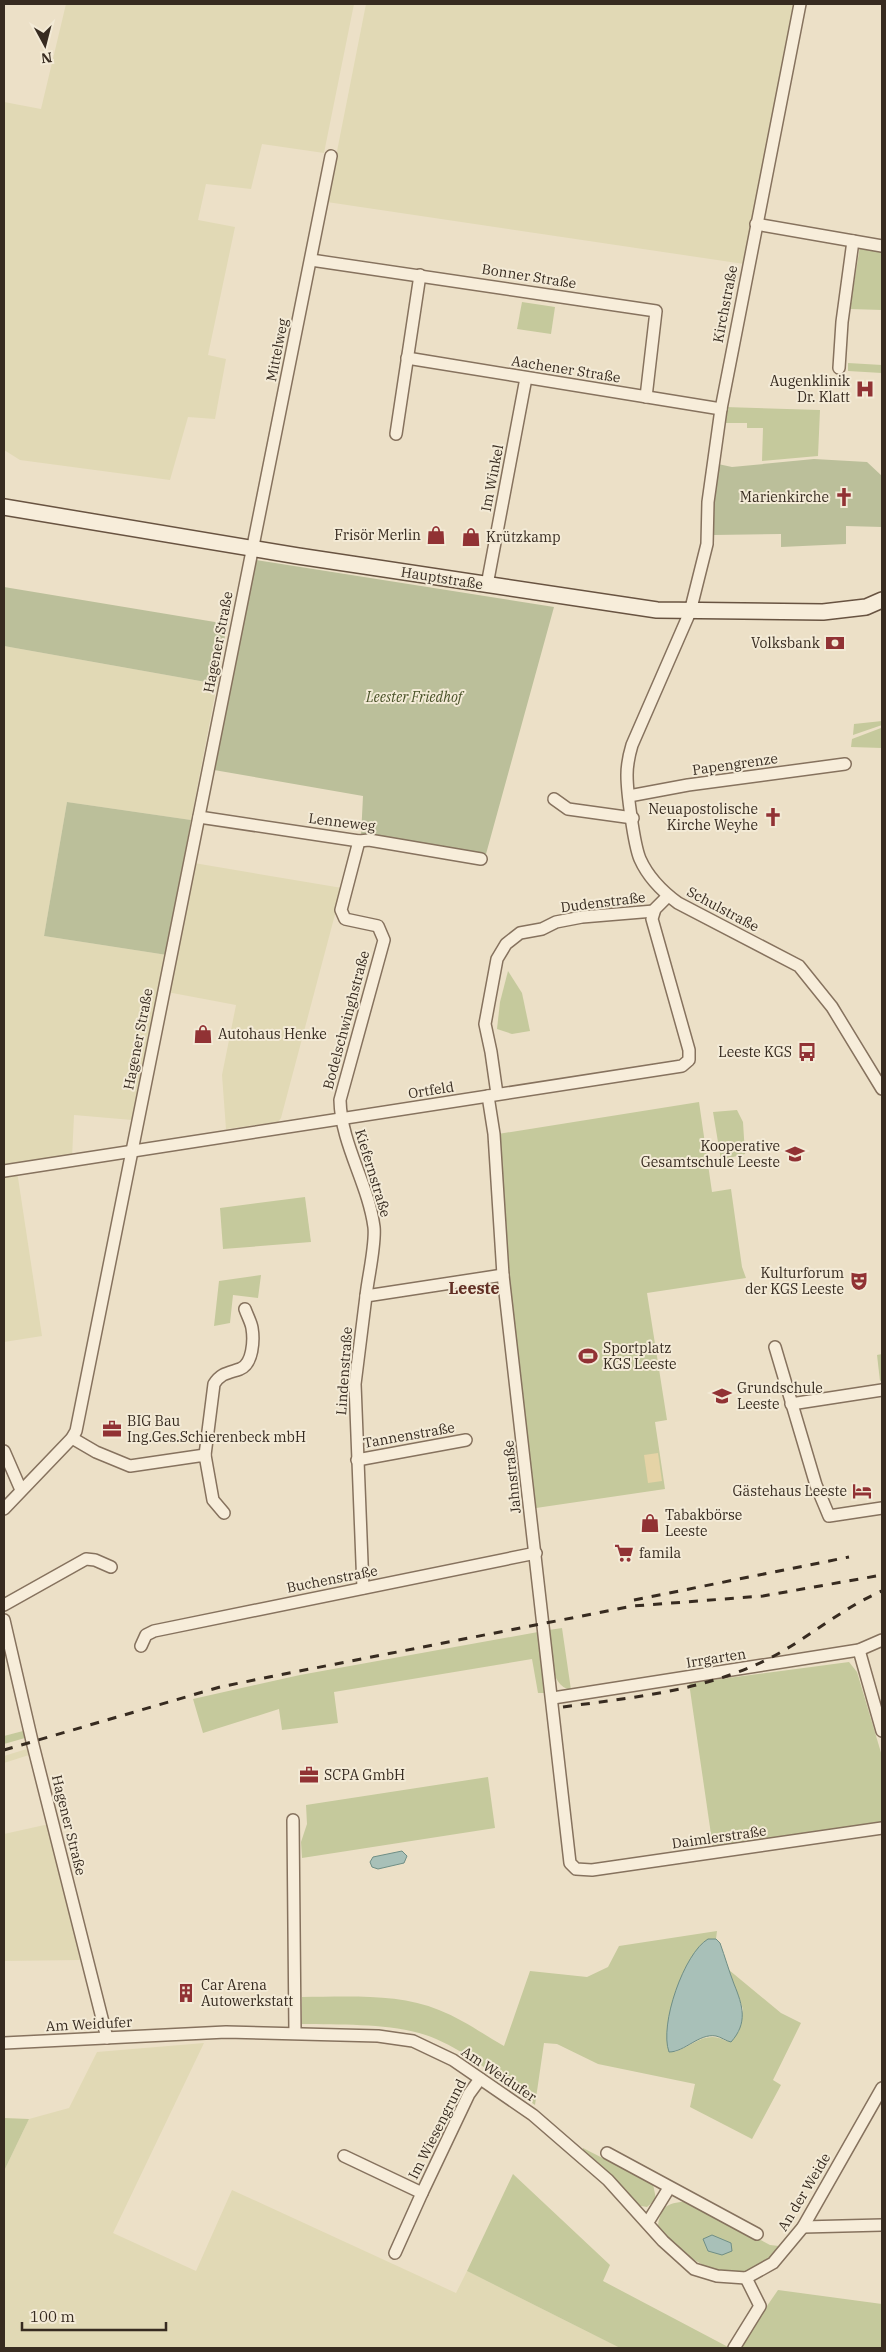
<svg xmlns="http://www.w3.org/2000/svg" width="886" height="2352" font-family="'IBM Plex Serif',serif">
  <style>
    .farmland { fill: #e1d9b5 }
    .green { fill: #c5c99c }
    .sand { fill: #e5d3a6 }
    .cemetery { fill: #bbbf9a }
    .water { fill: #a8c0b8; stroke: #6f8e85 }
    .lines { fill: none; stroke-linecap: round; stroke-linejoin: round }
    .street-casing { stroke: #86725e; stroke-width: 14 }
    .secondary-casing { stroke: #685341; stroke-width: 18 }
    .street { stroke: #f7edda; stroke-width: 11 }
    .secondary { stroke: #f7edda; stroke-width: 15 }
    .rail { stroke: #372b20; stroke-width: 3; stroke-dasharray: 9 9; stroke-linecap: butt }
    .labels { text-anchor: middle; stroke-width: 4; stroke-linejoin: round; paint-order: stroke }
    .street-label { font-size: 14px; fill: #372b20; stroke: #f3ead6 }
    .poi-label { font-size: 14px; fill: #372b20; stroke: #f3ead6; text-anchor: end }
    .park-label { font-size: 14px; font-style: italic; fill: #495228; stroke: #f3ead6 }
    .quarter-label { font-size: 16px; font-weight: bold; fill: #612e23; stroke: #f3ead6 }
  </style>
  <rect width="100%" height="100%" fill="#ece0c7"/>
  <!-- farmland -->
  <g class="farmland">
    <polygon points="66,4 354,4 324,153 262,144 251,189 206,184 198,220 235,227 208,355 226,359 215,419 188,417 170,480 20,460 4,450 4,102 41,109"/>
    <polygon points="366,4 796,4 744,264 327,202"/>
    <polygon points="4,646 217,684 191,820 67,802 44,936 167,955 132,1120 74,1115 72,1158 4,1168"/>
    <polygon points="194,863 342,888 281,1118 278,1122 226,1129 222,1075 236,1005 167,992"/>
    <polygon points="17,1171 42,1336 4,1342 4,1173"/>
    <polygon points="30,1748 32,1754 4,1763 4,1756"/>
    <polygon points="49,1824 80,1960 4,1961 4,1834"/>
    <polygon points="204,2043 113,2233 196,2271 232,2190 456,2293 467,2271 620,2348 4,2348 4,2171 29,2119 69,2108 97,2052"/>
  </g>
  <!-- green -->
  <g class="green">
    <polygon points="860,246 882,250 882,310 850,309"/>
    <polygon points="522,302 555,307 551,334 517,329"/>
    <polygon points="848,363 882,365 882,373 848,371"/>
    <polygon points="725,407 820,410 818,456 762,461 763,428 747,428 747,423 723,423"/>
    <polygon points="882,721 882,725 853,735 854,724"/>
    <polygon points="881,728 882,748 851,747 852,739"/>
    <polygon points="508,971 522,993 530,1031 512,1034 497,1029 500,1002"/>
    <polygon points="699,1102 712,1192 731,1189 742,1267 746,1278 647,1293 667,1420 655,1422 665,1489 536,1508 507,1268 498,1134"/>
    <polygon points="737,1110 743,1122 745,1154 721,1160 713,1112"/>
    <polygon points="305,1197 311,1242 223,1249 220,1208"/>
    <polygon points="261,1275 258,1298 233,1295 230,1323 214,1326 219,1281"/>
    <polygon points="882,1354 882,1380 880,1381 877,1355"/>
    <path d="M562,1628L571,1690C548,1686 551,1648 549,1630Z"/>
    <polygon points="538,1632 544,1693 538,1693 532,1659 334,1692 338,1723 282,1730 279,1709 203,1733 193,1699 300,1675"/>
    <polygon points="849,1662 857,1672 882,1756 882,1823 713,1848 689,1683"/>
    <polygon points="23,1731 25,1738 4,1744 4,1736"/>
    <polygon points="488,1777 495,1828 302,1858 301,1842 307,1824 306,1805"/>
    <path d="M717,1931L716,1939H708L685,1968L675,1995L667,2026L675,2052C694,2045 706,2030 726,2041L739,2031L743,2009L729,1970L781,2013L801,2023L773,2080L781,2085L752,2139L690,2107L695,2084L598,2064L557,2044L544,2043L535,2105C501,2081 460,2044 419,2033C382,2023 340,2025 302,2024V1997C346,1997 398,1993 439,2010C462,2019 483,2034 504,2046L530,1971L587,1977L608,1967L619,1946Z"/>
    <polygon points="4,2118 29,2119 4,2171"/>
    <polygon points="583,2148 653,2184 656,2199 647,2207 636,2205 582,2152"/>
    <polygon points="513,2174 610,2265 603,2281 730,2348 620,2348 467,2271"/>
    <path d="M689,2201L770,2245L779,2246L787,2242C783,2251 775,2255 767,2260C762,2263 757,2269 751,2271C715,2282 678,2252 658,2226C661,2204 669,2203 689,2201Z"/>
    <polygon points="778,2290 882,2304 882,2348 738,2348"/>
  </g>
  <!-- sand -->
  <polygon class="sand" points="658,1453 662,1481 648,1483 644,1455"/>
  <!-- cemetery -->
  <g class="cemetery">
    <polygon points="814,459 867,462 882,476 882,527 846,526 846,544 781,547 781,534 713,535 711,502 718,464 732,467"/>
    <polygon points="256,560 554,607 486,854 361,836 363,796 214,770"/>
    <polygon points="4,587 227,624 217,684 4,646"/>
    <polygon points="67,802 191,820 167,955 44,936"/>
  </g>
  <!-- water -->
  <g class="water">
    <polygon points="402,1851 407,1856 404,1863 378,1869 372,1867 370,1862 373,1857"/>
    <path d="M708,1939H716L720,1943C725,1957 729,1971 734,1984C743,2006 748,2023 731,2042C726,2041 721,2037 716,2036C699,2033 685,2052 669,2052C659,2025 684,1953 708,1939Z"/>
    <polygon points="712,2235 731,2243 732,2251 722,2255 708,2251 703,2239"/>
  </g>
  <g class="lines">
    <!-- street casing -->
    <g class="street-casing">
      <g id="street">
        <path d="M800,4L721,409L708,502L707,544L690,612L632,745C629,755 627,765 627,775C627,792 634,845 640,859C648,877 663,892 678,903L799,966L832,1007L882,1089"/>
        <polyline points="756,224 882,246"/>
        <polyline points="311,260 656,311 646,397"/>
        <polyline points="407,358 721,409"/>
        <polyline points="839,368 842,322 853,241"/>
        <polyline points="396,434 420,275"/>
        <polyline points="487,585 526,378"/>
        <polyline points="629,796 688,785 845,764"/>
        <polyline points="554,799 568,809 633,818"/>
        <polyline points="199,817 359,841 369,840 481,859"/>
        <path d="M359,841L341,910L345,919L378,926L384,940L340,1100C341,1144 368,1183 374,1227C376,1244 368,1277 366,1296"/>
        <polyline points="497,1094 491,1052 485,1024 497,959 506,944 520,933 542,929 556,922 582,917 654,911"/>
        <polyline points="488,1096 494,1134 503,1275 570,1863 576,1869 592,1870 882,1828"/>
        <polyline points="4,1171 682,1066 689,1060 689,1050 652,919 655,909 668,896"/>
        <polyline points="775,1347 816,1485 829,1516 882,1508"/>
        <polyline points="791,1404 882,1390"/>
        <polyline points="72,1438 96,1452 130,1466 205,1455 213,1500 224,1513"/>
        <polyline points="4,1451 21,1490"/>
        <path d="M205,1455L214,1384C221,1373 228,1373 240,1369C253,1364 254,1340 252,1328C251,1322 247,1315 245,1309"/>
        <polyline points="357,1460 466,1440"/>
        <polyline points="4,1509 72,1438 76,1431 331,156"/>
        <polyline points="363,1588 355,1384 366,1296 503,1275"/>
        <polyline points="4,1605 86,1559 95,1560 111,1567"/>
        <polyline points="4,1620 32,1741 107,2038"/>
        <polyline points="141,1646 146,1635 154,1631 536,1553"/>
        <polyline points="859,1650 882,1731"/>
        <polyline points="553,1698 859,1650 882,1640"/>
        <polyline points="293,1820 295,2033"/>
        <polyline points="4,2043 226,2032 378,2036 413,2041 453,2060 533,2115 608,2180 663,2241 694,2269 717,2276 746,2278"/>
        <polyline points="607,2153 757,2234"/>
        <polyline points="344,2156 422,2193 469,2094 480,2079"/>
        <polyline points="648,2222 669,2188"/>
        <polyline points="803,2227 882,2225"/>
        <polyline points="395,2253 422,2193"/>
        <polyline points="746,2278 773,2263 803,2227 882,2088"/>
        <polyline points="734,2348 760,2306 746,2278"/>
      </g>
    </g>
    <!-- secondary casing -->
    <g class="secondary-casing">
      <polyline id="secondary" points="4,507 298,556 657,610 823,612 866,607 882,600"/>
    </g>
    <!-- street -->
    <use href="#street" class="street"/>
    <!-- secondary -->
    <use href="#secondary" class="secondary"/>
    <!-- rail -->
    <g class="rail">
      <polyline points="634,1600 849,1557"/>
      <path d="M563,1707C635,1697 706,1691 772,1657C810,1637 842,1608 882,1591"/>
      <polyline points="4,1750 220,1687 269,1677 633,1606 763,1596 882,1575"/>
    </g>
  </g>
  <!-- icons -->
  <defs>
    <g id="hospital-bare" transform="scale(1.5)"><path d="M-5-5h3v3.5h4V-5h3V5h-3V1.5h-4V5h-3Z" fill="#913234" stroke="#f3ead6" stroke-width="2.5" paint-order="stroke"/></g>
    <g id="church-bare" transform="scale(1.5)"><path d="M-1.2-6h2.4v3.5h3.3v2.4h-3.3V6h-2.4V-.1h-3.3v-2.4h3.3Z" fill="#913234" stroke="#f3ead6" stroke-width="2.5" paint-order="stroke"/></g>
    <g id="shop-bare" transform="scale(1.5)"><path d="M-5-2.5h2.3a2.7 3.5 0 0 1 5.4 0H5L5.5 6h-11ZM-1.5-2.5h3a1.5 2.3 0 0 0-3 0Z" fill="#913234" stroke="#f3ead6" stroke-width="2.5" paint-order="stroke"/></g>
    <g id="bank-bare" transform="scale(1.5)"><path d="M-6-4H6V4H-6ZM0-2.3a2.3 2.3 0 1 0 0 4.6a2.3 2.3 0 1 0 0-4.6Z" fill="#913234" stroke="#f3ead6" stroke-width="2.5" paint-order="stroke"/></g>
    <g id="bus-bare" transform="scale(1.5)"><path d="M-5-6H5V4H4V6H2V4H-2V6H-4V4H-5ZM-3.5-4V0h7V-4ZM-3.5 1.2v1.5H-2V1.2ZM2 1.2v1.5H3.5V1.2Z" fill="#913234" stroke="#f3ead6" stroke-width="2.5" paint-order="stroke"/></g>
    <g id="school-bare" transform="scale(1.5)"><path d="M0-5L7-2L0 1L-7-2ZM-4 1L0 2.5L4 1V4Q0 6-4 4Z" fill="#913234" stroke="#f3ead6" stroke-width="2.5" paint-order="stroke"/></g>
    <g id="theatre-bare" transform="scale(1.5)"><path d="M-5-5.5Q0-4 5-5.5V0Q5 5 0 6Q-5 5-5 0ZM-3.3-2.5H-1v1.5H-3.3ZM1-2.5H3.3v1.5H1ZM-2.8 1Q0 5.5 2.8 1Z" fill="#913234" stroke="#f3ead6" stroke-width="2.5" paint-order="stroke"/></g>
    <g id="stadium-bare" transform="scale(1.5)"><path d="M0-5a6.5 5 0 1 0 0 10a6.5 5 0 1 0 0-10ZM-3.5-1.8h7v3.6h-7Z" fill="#913234" stroke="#f3ead6" stroke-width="2.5" paint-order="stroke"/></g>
    <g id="office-bare" transform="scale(1.5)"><path d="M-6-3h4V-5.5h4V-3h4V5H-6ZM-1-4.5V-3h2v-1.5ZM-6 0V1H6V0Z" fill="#913234" stroke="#f3ead6" stroke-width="2.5" paint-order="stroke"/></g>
    <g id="hotel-bare" transform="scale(1.5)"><path d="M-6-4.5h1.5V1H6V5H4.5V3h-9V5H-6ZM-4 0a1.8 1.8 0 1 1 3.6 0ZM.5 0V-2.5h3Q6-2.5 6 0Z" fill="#913234" stroke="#f3ead6" stroke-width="2.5" paint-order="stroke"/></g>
    <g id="supermarket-bare" transform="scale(1.5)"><path d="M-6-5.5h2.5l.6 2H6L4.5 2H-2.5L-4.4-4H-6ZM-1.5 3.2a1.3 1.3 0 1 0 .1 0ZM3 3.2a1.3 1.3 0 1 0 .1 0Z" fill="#913234" stroke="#f3ead6" stroke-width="2.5" paint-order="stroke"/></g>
    <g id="building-bare" transform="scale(1.5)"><path d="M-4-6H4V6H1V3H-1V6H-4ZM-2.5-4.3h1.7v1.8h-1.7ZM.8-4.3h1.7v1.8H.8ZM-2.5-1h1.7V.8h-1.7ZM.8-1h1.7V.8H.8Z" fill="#913234" stroke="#f3ead6" stroke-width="2.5" paint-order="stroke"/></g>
  </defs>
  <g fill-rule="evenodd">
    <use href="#hospital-bare" x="865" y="389"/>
    <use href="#church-bare" x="844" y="497"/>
    <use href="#shop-bare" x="436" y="535"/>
    <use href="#shop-bare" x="471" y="537"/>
    <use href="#bank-bare" x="835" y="643"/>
    <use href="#church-bare" x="773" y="817"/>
    <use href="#shop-bare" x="203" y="1034"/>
    <use href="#bus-bare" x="807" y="1052"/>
    <use href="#school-bare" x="795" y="1154"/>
    <use href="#theatre-bare" x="859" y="1281"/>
    <use href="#stadium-bare" x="588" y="1356"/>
    <use href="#school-bare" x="722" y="1396"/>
    <use href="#office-bare" x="112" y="1429"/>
    <use href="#hotel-bare" x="862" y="1491"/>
    <use href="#shop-bare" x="650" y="1523"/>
    <use href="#supermarket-bare" x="624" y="1553"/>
    <use href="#office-bare" x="309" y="1775"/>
    <use href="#building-bare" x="186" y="1993"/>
  </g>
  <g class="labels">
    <!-- street labels -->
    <g class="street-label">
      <text transform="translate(529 276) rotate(9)" y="5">Bonner Straße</text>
      <text transform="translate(725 304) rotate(-79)" y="5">Kirchstraße</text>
      <text transform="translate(277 350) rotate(-79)" y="5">Mittelweg</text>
      <text transform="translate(566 369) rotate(9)" y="5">Aachener Straße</text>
      <text transform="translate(492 478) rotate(-79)" y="5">Im Winkel</text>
      <text transform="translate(442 578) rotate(9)" y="5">Hauptstraße</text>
      <text transform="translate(218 642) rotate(-79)" y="5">Hagener Straße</text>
      <text transform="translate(735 764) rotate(-8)" y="5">Papengrenze</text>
      <text transform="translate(342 822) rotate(7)" y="5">Lenneweg</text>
      <text transform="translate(603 902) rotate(-7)" y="5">Dudenstraße</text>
      <text transform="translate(723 909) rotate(28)" y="5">Schulstraße</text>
      <text transform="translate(346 1020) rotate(-75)" y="5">Bodelschwinghstraße</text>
      <text transform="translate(138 1039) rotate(-79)" y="5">Hagener Straße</text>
      <text transform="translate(431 1090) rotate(-9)" y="5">Ortfeld</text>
      <text transform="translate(373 1173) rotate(73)" y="5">Kiefernstraße</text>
      <text transform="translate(344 1371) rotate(-86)" y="5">Lindenstraße</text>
      <text transform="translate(409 1435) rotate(-10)" y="5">Tannenstraße</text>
      <text transform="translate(512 1477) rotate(-96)" y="5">Jahnstraße</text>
      <text transform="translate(332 1579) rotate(-11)" y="5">Buchenstraße</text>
      <text transform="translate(716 1658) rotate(-9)" y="5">Irrgarten</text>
      <text transform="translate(69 1825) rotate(76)" y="5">Hagener Straße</text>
      <text transform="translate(719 1837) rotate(-8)" y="5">Daimlerstraße</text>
      <text transform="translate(89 2024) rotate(-3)" y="5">Am Weidufer</text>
      <text transform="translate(499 2074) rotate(34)" y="5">Am Weidufer</text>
      <text transform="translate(437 2129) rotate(-63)" y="5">Im Wiesengrund</text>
      <text transform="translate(804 2192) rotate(-59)" y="5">An der Weide</text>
    </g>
    <!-- poi labels -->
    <g class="poi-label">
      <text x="850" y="386">Augenklinik<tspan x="850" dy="16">Dr. Klatt</tspan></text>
      <text x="829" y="502">Marienkirche</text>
      <text x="421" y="540">Frisör Merlin</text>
      <text x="486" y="542" text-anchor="start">Krützkamp</text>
      <text x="820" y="648">Volksbank</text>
      <text x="758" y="814">Neuapostolische<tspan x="758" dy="16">Kirche Weyhe</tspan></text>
      <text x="218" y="1039" text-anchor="start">Autohaus Henke</text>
      <text x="792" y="1057">Leeste KGS</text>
      <text x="780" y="1151">Kooperative<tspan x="780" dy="16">Gesamtschule Leeste</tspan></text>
      <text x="844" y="1278">Kulturforum<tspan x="844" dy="16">der KGS Leeste</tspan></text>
      <text x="603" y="1353" text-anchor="start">Sportplatz<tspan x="603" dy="16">KGS Leeste</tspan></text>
      <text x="737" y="1393" text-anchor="start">Grundschule<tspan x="737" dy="16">Leeste</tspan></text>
      <text x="127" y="1426" text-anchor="start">BIG Bau<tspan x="127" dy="16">Ing.Ges.Schierenbeck mbH</tspan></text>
      <text x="847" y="1496">Gästehaus Leeste</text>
      <text x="665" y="1520" text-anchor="start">Tabakbörse<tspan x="665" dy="16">Leeste</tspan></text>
      <text x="639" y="1558" text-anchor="start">famila</text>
      <text x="324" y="1780" text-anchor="start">SCPA GmbH</text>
      <text x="201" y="1990" text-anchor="start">Car Arena<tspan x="201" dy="16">Autowerkstatt</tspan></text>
    </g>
    <!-- park labels -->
    <g class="park-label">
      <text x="414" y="702">Leester Friedhof</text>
    </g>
    <!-- quarter labels -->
    <g class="quarter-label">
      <text x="474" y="1294">Leeste</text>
    </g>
  </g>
  <!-- border -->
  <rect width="886" height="2352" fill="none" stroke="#372b20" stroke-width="10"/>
  <!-- north arrow -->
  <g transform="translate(45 45) rotate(173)" stroke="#f3ead6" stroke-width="4" paint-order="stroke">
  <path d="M0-4L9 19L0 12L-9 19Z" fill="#372b20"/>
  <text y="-8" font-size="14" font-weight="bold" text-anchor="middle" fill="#372b20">N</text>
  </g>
  <!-- scale -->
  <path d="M22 2322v8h144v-8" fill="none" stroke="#372b20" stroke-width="2.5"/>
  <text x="30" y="2322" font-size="15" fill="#372b20" stroke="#f3ead6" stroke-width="4" paint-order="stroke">100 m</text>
</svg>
